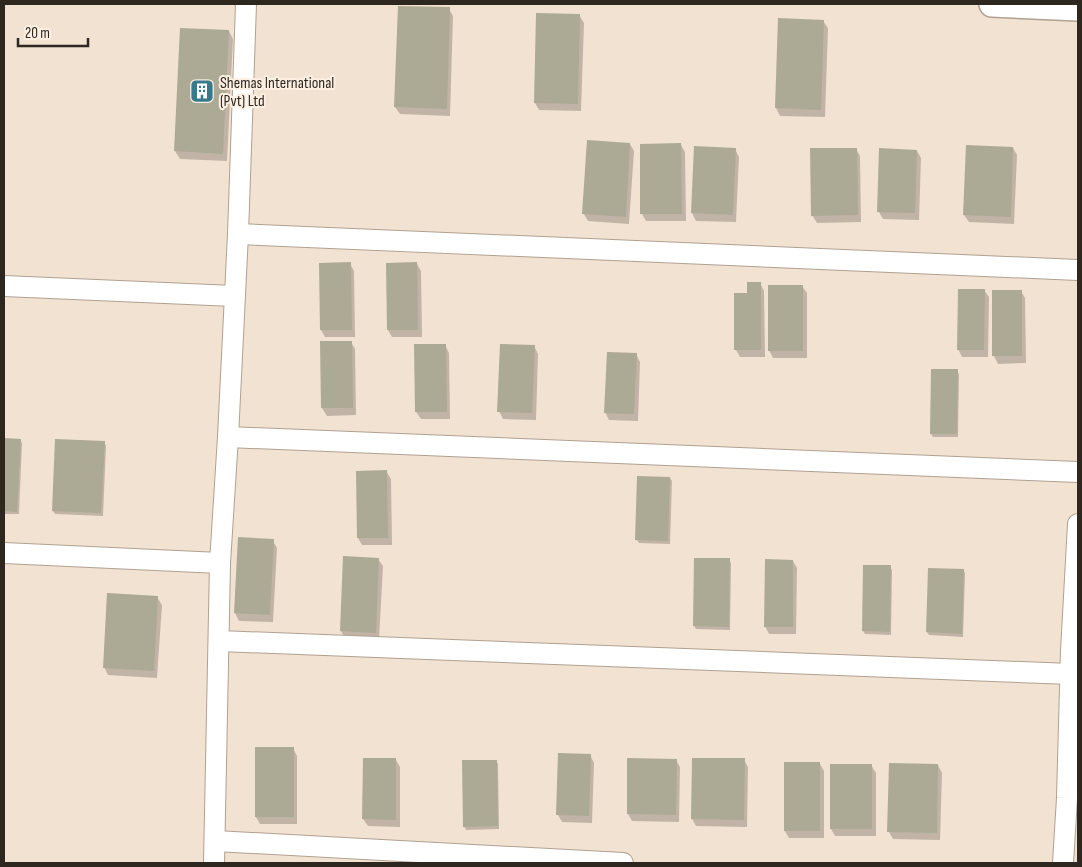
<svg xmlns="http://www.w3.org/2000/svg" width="1082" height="867" font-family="'Sofia Sans Condensed',sans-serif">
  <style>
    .shadow { fill: #0003 }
    .building { fill: #aca994 }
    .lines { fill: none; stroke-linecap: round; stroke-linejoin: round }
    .minor-casing { stroke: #b0a190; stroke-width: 22 }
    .tertiary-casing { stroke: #b0a190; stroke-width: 28 }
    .minor { stroke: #fff; stroke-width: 20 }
    .tertiary { stroke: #fff; stroke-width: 25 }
    .labels { text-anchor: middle; stroke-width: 4; stroke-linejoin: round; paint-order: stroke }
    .poi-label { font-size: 16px; fill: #2d2720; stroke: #fdf0e2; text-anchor: start }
  </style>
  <rect width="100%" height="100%" fill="#f2e2d1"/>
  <!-- shadow -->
  <g class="shadow">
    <polygon points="449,9 453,16 450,116 400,114 395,107"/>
    <polygon points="579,15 584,23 581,111 539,110 535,103"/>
    <polygon points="779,19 823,21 828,28 825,117 780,116 776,108"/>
    <polygon points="182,29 229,31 233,39 227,161 180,159 175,151"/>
    <polygon points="630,144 634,151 629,224 588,221 584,214"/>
    <polygon points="681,145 685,152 686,221 646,221 642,214"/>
    <polygon points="695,148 735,149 739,157 736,222 696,221 692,213"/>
    <polygon points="1013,148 1017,155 1014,224 969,222 964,215"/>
    <polygon points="856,149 860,156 861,222 817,223 812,215"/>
    <polygon points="917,151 921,158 919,220 883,219 879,212"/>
    <polygon points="350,264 354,271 355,337 325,337 321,330"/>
    <polygon points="417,264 421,271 422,337 392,337 388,330"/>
    <polygon points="760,283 764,291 765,357 740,357 736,350 748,294"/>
    <polygon points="802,286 807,293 807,358 773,358 769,350"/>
    <polygon points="984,290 989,297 988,357 962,357 958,349"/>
    <polygon points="993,291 1021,291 1025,298 1026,363 998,364 994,356"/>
    <polygon points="321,342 351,342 355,349 356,415 327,416 322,408"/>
    <polygon points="445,345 449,353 450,419 421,419 416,412"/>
    <polygon points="534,346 538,354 536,420 503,419 499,411"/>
    <polygon points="636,354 640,362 638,421 609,420 605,412"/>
    <polygon points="957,371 959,374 958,437 933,437 931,434"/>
    <polygon points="4,439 20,440 22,443 19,514 4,514"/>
    <polygon points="104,442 106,446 103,516 55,514 53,511"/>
    <polygon points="386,471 391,479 392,545 362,545 358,538"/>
    <polygon points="670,478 672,481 670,544 639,543 637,540"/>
    <polygon points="239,539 273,541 277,548 273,622 239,621 235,613"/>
    <polygon points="378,559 383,566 379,640 345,638 341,631"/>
    <polygon points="729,560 731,563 730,630 696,629 694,626"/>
    <polygon points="793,561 797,568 796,634 769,634 765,626"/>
    <polygon points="890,567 892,570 891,635 865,634 863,631"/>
    <polygon points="963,570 965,573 963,637 929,635 927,632"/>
    <polygon points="157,597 162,605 157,678 108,675 104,667"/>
    <polygon points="293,748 297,756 297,824 260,824 256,817"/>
    <polygon points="590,755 594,763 592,823 562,822 558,815"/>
    <polygon points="396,760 400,767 400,827 368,826 363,819"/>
    <polygon points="676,760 680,767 679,822 632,821 628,814"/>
    <polygon points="744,760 748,767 747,827 696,826 692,819"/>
    <polygon points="496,761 498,764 499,829 466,830 464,826"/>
    <polygon points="820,764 824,771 824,838 789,838 785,831"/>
    <polygon points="871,765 876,773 876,836 835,836 831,829"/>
    <polygon points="938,765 942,773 940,840 893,839 889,832"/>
  </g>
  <!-- building -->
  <g class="building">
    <polygon points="398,6 450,7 447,109 394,107"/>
    <polygon points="536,13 580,14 578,104 534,103"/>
    <polygon points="778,18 824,20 821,110 775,108"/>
    <polygon points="180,28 229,30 223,154 174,151"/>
    <polygon points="587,140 630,143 626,217 582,214"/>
    <polygon points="681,143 682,214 640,214 640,144"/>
    <polygon points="966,145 1013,147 1011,217 963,215"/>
    <polygon points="694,146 736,148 733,215 691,213"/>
    <polygon points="810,148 857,148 858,215 811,216"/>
    <polygon points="879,148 917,150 915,213 877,212"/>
    <polygon points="351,262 352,330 320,330 319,263"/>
    <polygon points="417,262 418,330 387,330 386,263"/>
    <polygon points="747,282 761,282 761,350 734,350 734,293 747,293"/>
    <rect x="768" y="285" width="35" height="66"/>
    <polygon points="958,289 985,289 984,350 957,350"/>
    <rect x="992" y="290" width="30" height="66"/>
    <polygon points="320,341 352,341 353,408 321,408"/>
    <polygon points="414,344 446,344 447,412 415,412"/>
    <polygon points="500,344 535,345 532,413 497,412"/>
    <polygon points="607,352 637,353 634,414 604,413"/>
    <polygon points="931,369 958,369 957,434 930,434"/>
    <polygon points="4,438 21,439 17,512 4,511"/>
    <polygon points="55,439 105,441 101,513 52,511"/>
    <polygon points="387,470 388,538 357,538 356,471"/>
    <polygon points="637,476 670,477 668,541 635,540"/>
    <polygon points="238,537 274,539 270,615 234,613"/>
    <polygon points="343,556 379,558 376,633 340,631"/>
    <polygon points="694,558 730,558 729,627 693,626"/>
    <polygon points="765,559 793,560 793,627 764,627"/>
    <polygon points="863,565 891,565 890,632 862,631"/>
    <polygon points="928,568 964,569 962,634 926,632"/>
    <polygon points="107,593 158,596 154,671 103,668"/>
    <rect x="255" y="747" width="39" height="70"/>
    <polygon points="558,753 591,754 589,816 556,815"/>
    <polygon points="363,758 396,758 396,820 362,819"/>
    <polygon points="627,758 677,759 676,815 627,814"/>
    <polygon points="692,758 745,758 744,820 691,819"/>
    <polygon points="462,760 497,760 498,826 463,827"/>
    <rect x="784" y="762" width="36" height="69"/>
    <polygon points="889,763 938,764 937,833 887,832"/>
    <rect x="830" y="764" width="42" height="65"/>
  </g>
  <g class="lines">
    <!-- minor casing -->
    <g class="minor-casing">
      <g id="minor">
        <polyline points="238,234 1078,270"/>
        <polyline points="4,286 234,296"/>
        <polyline points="228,437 1078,472"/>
        <polyline points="4,553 220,563"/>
        <polyline points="219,641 1071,674"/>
        <polyline points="215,841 623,863"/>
        <polyline points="214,863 220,563 228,437 238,234 246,4"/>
        <polyline points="1063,863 1067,798 1071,651 1078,524"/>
      </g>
    </g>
    <!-- tertiary casing -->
    <g class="tertiary-casing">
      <polyline id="tertiary" points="992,4 1078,8"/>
    </g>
    <!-- minor -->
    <use href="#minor" class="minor"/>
    <!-- tertiary -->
    <use href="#tertiary" class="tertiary"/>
  </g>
  <!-- icons -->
  <defs>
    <g id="building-square" transform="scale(1.25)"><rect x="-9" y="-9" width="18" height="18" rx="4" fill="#387a8b" stroke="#fdf0e2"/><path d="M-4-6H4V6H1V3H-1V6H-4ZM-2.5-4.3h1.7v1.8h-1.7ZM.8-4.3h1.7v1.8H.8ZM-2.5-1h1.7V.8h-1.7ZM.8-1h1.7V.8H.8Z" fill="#fff"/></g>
  </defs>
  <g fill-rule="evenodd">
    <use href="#building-square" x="202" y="91"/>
  </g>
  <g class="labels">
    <!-- poi labels -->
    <g class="poi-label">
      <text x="220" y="88">Shemas International<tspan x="220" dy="18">(Pvt) Ltd</tspan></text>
    </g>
  </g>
  <!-- border -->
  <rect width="1082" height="867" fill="none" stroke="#2d2720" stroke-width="10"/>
  <!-- scale -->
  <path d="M18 38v8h70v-8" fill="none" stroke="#2d2720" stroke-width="2.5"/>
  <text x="25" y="38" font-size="15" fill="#2d2720" stroke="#fdf0e2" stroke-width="4" paint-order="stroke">20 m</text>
</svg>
